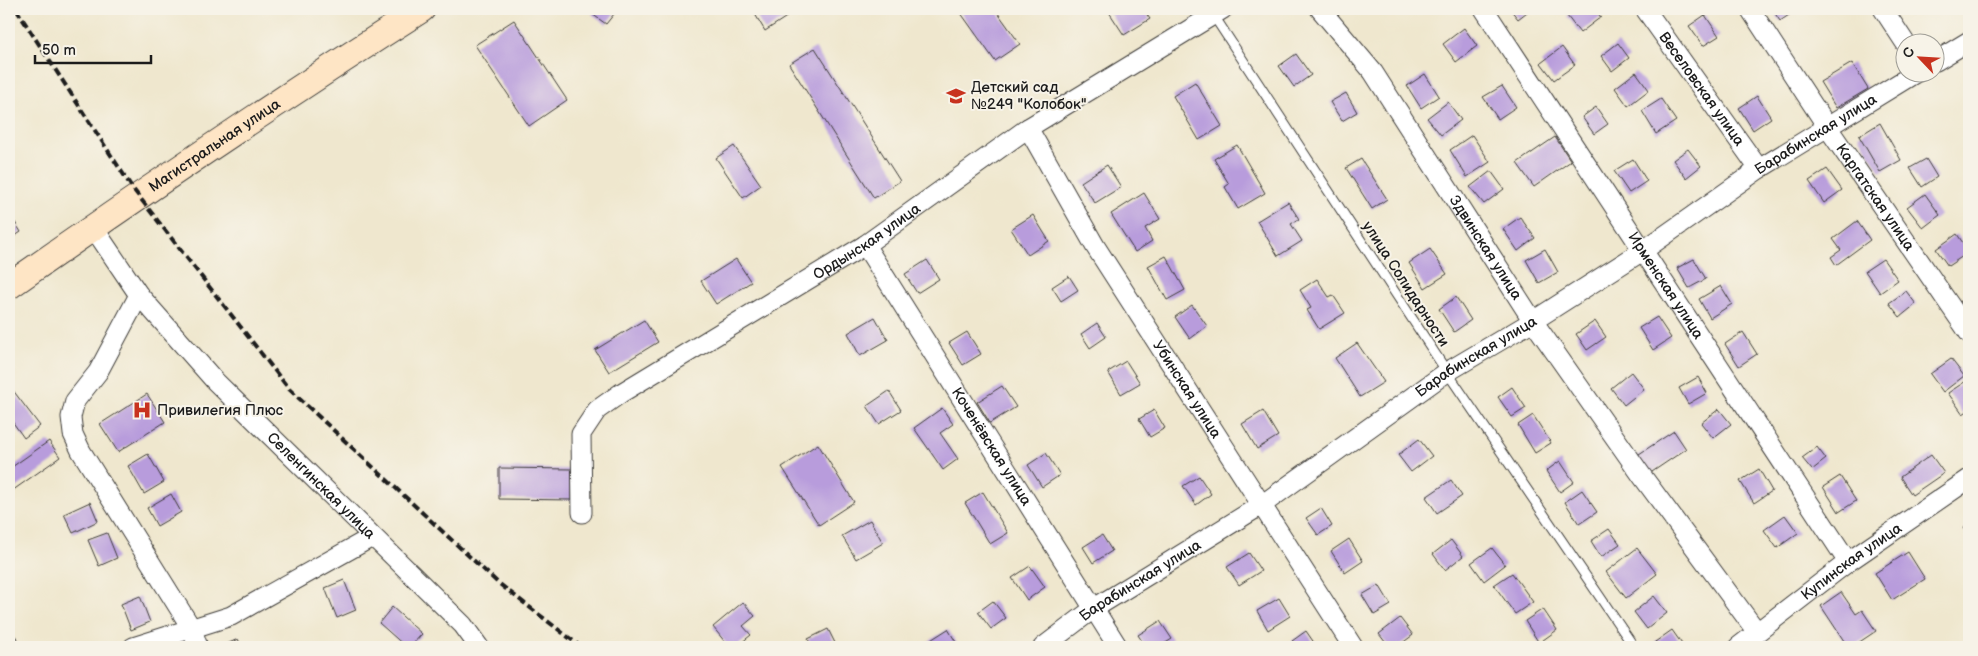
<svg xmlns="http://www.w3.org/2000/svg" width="1978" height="656" font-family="'Balsamiq Sans',sans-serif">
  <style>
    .building { fill: #b89cdc }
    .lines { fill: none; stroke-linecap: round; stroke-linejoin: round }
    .lane-casing { stroke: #3c3a37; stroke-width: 11 }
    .street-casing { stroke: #3c3a37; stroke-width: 21 }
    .secondary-casing { stroke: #3c3a37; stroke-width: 28 }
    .lane { stroke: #fff; stroke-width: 9 }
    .street { stroke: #fff; stroke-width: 19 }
    .secondary { stroke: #fee5c5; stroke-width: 26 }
    .rail { stroke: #1c1c1c; stroke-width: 4; stroke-dasharray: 8 4; stroke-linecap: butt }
    .labels { text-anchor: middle; stroke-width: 4; stroke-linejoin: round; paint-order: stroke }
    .poi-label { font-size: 15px; fill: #1c1c1c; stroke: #f7f3e8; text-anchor: start }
    .street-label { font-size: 15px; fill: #1c1c1c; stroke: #f7f3e8 }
  </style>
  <rect width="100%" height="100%" fill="#f7f3e8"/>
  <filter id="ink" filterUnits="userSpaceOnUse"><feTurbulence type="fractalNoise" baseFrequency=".02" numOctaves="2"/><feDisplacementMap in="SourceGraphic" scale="10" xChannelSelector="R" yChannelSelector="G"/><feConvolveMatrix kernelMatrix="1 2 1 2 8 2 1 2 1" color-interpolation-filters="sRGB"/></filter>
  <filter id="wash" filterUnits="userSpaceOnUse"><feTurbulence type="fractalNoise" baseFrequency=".0096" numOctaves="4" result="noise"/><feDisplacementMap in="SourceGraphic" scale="20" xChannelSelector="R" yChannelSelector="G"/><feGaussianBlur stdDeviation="1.12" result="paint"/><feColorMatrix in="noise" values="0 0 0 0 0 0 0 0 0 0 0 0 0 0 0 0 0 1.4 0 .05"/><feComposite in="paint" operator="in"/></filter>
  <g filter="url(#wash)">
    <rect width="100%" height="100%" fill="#efe7ce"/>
    <g id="blocks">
      <!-- building -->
      <g class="building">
        <polygon points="596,9 618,9 606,24 592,14"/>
        <polygon points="752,9 788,9 791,14 765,31"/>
        <polygon points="958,9 995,9 1020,44 995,61"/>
        <polygon points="1107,9 1143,9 1150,19 1124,35"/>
        <polygon points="1510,9 1531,9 1518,19"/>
        <polygon points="1576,9 1594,9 1601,17 1580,33 1567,16"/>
        <polygon points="1772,9 1798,9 1780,21"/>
        <polygon points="1705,15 1719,36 1703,46 1689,26"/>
        <polygon points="514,20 567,100 529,126 475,45"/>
        <polygon points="1464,28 1477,46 1456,62 1443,44"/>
        <polygon points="1618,43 1629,58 1612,71 1601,56"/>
        <polygon points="1562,47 1575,65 1554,80 1541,63"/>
        <polygon points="815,48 900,181 874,198 789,64"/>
        <polygon points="1296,54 1311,75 1294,87 1279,66"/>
        <polygon points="1852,63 1868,89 1836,108 1820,82"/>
        <polygon points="1636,72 1649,90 1628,106 1615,88"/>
        <polygon points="1425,74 1439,96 1421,108 1407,86"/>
        <polygon points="1195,82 1222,126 1199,140 1173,96"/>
        <polygon points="1502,86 1516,107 1498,119 1483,97"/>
        <polygon points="1346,93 1357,112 1342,121 1330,102"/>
        <polygon points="1757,96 1771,118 1753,130 1739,108"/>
        <polygon points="1661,99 1676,121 1656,134 1642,111"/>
        <polygon points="1448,102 1461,120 1441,135 1427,118"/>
        <polygon points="1596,107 1608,124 1594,134 1582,117"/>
        <polygon points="1880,123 1901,160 1880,172 1859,136"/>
        <polygon points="1472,135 1490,162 1467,177 1450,150"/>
        <polygon points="1555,137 1571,161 1534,187 1517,163"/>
        <polygon points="1237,145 1265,193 1238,209 1225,187 1229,184 1214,159"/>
        <polygon points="734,146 761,185 743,198 716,158"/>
        <polygon points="1688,149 1701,166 1686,178 1673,160"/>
        <polygon points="1361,159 1387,199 1372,209 1346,168"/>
        <polygon points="1633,159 1647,181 1629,193 1614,171"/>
        <polygon points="1926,159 1937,177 1922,187 1910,168"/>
        <polygon points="1107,165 1121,187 1095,203 1081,182"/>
        <polygon points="1827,169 1842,190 1824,203 1809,181"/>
        <polygon points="1491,171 1504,189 1484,204 1470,187"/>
        <polygon points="1144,193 1160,219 1145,228 1152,241 1135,252 1111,214"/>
        <polygon points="1925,194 1940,215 1923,228 1907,207"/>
        <polygon points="1288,202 1299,219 1291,224 1302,241 1278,256 1257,221"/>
        <polygon points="1033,215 1049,241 1028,255 1011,229"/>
        <polygon points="11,216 21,232 9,240 9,217"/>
        <polygon points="1520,217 1535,238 1518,251 1503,229"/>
        <polygon points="1857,221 1870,240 1836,265 1831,257 1841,250 1833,239"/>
        <polygon points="1957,234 1969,252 1948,266 1936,249"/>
        <polygon points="1430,249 1447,274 1425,288 1409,263"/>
        <polygon points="1545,249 1558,272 1539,283 1526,260"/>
        <polygon points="1166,256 1185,290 1167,300 1148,266"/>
        <polygon points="736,259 751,282 716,304 701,281"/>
        <polygon points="1694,259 1706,279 1689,288 1677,268"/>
        <polygon points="1883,259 1898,280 1880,293 1865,271"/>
        <polygon points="927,260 939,279 917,293 905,274"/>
        <polygon points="1069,276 1078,290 1061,301 1052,287"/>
        <polygon points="1317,279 1329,297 1333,295 1345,313 1319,329 1307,310 1311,308 1300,290"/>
        <polygon points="1721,286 1732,304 1710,318 1699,299"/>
        <polygon points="1906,291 1916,304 1900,317 1889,303"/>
        <polygon points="1456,297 1471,320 1454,332 1439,309"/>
        <polygon points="1192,305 1207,326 1190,339 1175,317"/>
        <polygon points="875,317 888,340 860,356 848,333"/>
        <polygon points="1657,317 1671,338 1653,350 1639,328"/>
        <polygon points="644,320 658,342 609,372 595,350"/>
        <polygon points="1595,321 1606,337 1587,350 1576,334"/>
        <polygon points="1097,323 1106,337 1090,348 1081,334"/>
        <polygon points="967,332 981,354 963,365 949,343"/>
        <polygon points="1743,332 1757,354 1739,366 1725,344"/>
        <polygon points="1357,343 1384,382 1360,397 1335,358"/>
        <polygon points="1951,359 1964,376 1943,392 1930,374"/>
        <polygon points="1126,361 1140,383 1121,394 1108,372"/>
        <polygon points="1631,372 1644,389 1624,405 1611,388"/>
        <polygon points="1698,377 1707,393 1688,404 1679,388"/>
        <polygon points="1966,381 1969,385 1969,410 1963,414 1948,393"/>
        <polygon points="1002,386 1016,407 990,423 977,402"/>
        <polygon points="1512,387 1526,408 1512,417 1498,397"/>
        <polygon points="12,389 40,426 24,438 9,417 9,391"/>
        <polygon points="889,391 901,410 879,424 867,406"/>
        <polygon points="147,394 165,422 118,452 100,424"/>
        <polygon points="942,408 953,424 940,433 958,459 943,470 914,428"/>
        <polygon points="1719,409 1731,424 1713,438 1701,423"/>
        <polygon points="1154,410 1165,428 1150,437 1139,419"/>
        <polygon points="1263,411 1278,436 1257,449 1242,424"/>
        <polygon points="1533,415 1551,443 1535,453 1518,425"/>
        <polygon points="1674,431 1686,449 1649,474 1636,456"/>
        <polygon points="1419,439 1432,456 1411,472 1398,455"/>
        <polygon points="49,441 60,457 9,493 9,469"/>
        <polygon points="818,444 854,502 819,525 782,467"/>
        <polygon points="1817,447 1826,459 1812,470 1802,458"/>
        <polygon points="1046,453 1060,475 1042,487 1028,465"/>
        <polygon points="148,454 164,482 144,494 128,466"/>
        <polygon points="1931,455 1944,473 1912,495 1900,477"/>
        <polygon points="1560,461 1574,482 1560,492 1546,471"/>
        <polygon points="499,468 572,469 572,500 499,499"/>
        <polygon points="1759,469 1772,491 1754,503 1740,481"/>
        <polygon points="1199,476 1211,494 1196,505 1183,486"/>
        <polygon points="1840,476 1856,501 1839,512 1823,487"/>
        <polygon points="1451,480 1462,496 1437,513 1426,497"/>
        <polygon points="1582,490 1597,512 1579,524 1565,502"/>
        <polygon points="983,492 1008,533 990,544 965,503"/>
        <polygon points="171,494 181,512 157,526 147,508"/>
        <polygon points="90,502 98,521 73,533 64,514"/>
        <polygon points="1321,508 1332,526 1318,535 1306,518"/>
        <polygon points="1785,515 1798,533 1777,548 1764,530"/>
        <polygon points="870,520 883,543 856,559 842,536"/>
        <polygon points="1969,524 1969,535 1964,528"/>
        <polygon points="1609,529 1620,544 1601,557 1591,541"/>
        <polygon points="107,533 117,558 99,566 88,540"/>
        <polygon points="1102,535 1112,551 1093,563 1083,547"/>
        <polygon points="1349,539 1363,561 1345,573 1331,551"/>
        <polygon points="1451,540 1463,556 1445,570 1433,554"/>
        <polygon points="1492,548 1505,565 1484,581 1471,563"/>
        <polygon points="1637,548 1657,574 1626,598 1606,572"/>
        <polygon points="1908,552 1925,579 1892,600 1875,573"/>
        <polygon points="1249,553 1261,571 1239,585 1227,567"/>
        <polygon points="1030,566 1045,587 1027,600 1012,578"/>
        <polygon points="1512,573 1533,602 1515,614 1494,585"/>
        <polygon points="344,580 356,610 337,618 325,588"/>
        <polygon points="1379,585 1391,605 1374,615 1362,595"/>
        <polygon points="1841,592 1856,614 1862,610 1876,631 1852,647 1848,647 1821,606"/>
        <polygon points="140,596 150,622 131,630 121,604"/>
        <polygon points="1654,596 1667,613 1647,629 1634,612"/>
        <polygon points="1279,598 1290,616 1268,630 1257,611"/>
        <polygon points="993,601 1006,618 991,629 978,612"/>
        <polygon points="743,602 755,616 743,626 751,635 736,647 729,647 713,627"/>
        <polygon points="392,607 422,634 410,647 406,647 379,623"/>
        <polygon points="1543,609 1557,630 1539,643 1525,621"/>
        <polygon points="1400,618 1413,635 1397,647 1389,647 1379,634"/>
        <polygon points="1160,621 1172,639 1159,647 1146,647 1138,635"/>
        <polygon points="828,629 836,645 832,647 812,647 808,639"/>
        <polygon points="948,629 959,647 928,647 926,643"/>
        <polygon points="1672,630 1684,647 1659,647 1655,642"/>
        <polygon points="1306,631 1317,647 1296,647 1292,641"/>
        <polygon points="238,639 242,647 220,647"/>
      </g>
    </g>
  </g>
  <g filter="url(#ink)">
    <use href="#blocks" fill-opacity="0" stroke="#3c3a37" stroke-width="1"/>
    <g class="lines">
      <!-- lane casing -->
      <g class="lane-casing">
        <polyline id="lane" points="1212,13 1447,372 1634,647"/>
      </g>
      <!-- street casing -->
      <g class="street-casing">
        <g id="street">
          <path id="s1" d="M1320,9L1373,72L1533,321L1642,476L1757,632"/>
          <path id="s2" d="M1484,9L1848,562"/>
          <path id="s3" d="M1645,9L1759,169"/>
          <path id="s4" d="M1750,9L1828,128L1969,333"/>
          <polyline points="1883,9 1906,44"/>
          <polyline points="1936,61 1969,41"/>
          <path id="s5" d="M1028,128L1095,246L1353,647"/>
          <path id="s6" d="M93,227L139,295L215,381L463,625L479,647"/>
          <path id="s7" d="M865,245L1118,647"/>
          <polyline points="139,295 98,372 75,401 71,417 73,434 81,451 192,629 198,647"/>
          <path id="s8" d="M582,513L581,434L597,410L621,393L865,245L1028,128L1223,9"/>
          <polyline points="9,644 11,647"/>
          <polyline points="133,647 231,616 372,537"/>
          <path id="s9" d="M1043,647L1093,609L1263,504L1447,372L1533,321L1644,250L1759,169L1917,72"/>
          <path id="s10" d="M1738,647L1848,562L1969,479"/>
        </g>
      </g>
      <!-- secondary casing -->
      <g class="secondary-casing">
        <g id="secondary">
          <path id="s11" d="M9,286C145,191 282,98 422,9"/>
        </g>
      </g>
      <!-- lane -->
      <use href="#lane" class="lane"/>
      <!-- street -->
      <use href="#street" class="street"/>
      <!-- secondary -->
      <use href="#secondary" class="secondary"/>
      <!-- rail -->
      <polyline class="rail" points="16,9 133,189 289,389 497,582 581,647"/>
    </g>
  </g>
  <!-- icons -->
  <defs>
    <g id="school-bare" transform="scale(1.5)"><path d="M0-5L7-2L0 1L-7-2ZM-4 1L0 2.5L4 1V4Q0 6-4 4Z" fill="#c8321e" stroke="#f7f3e8" stroke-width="2.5" paint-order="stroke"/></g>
    <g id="hospital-bare" transform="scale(1.5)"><path d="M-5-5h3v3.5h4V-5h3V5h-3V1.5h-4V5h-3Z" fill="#c8321e" stroke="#f7f3e8" stroke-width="2.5" paint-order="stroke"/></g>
  </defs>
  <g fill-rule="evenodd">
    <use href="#school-bare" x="956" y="96"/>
    <use href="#hospital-bare" x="142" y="410"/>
  </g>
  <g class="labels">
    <!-- poi labels -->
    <g class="poi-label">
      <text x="971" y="92">Детский сад<tspan x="971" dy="17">№249 "Колобок"</tspan></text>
      <text x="157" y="415">Привилегия Плюс</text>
    </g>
    <!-- street labels -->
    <g class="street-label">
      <text dy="5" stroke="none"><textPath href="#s3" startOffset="98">Веселовская улица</textPath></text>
      <text dy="5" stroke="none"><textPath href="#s9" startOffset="928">Барабинская улица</textPath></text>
      <text dy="5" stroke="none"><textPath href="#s11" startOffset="249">Магистральная улица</textPath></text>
      <text dy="5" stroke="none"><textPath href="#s4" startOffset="226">Каргатская улица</textPath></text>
      <text dy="5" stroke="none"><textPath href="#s8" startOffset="426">Ордынская улица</textPath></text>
      <text dy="5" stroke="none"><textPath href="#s1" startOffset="291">Здвинская улица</textPath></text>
      <text transform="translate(1406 284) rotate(57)" y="5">улица Солидарности</text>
      <text dy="5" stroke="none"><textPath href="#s2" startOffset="331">Ирменская улица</textPath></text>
      <text dy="5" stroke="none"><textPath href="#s9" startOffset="522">Барабинская улица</textPath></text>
      <text dy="5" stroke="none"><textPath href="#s5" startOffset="306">Убинская улица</textPath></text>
      <text dy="5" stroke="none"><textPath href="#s7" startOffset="238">Коченёвская улица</textPath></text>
      <text dy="5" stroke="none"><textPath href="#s6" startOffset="346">Селенгинская улица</textPath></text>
      <text dy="5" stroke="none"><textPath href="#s10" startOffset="142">Купинская улица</textPath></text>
      <text dy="5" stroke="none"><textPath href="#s9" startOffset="118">Барабинская улица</textPath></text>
    </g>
  </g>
  <!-- margin -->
  <rect width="1978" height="656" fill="none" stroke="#f7f3e8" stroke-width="30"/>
  <!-- north arrow -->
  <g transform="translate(1920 58) rotate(295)"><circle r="24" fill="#f7f3e8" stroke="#9f9d96"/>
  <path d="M0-4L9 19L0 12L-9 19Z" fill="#c8321e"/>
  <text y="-8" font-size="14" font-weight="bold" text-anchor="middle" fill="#1c1c1c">С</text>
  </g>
  <!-- scale -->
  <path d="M35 55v8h116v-8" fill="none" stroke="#1c1c1c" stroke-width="2.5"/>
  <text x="42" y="55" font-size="15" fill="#1c1c1c" stroke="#f7f3e8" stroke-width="4" paint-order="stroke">50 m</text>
</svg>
